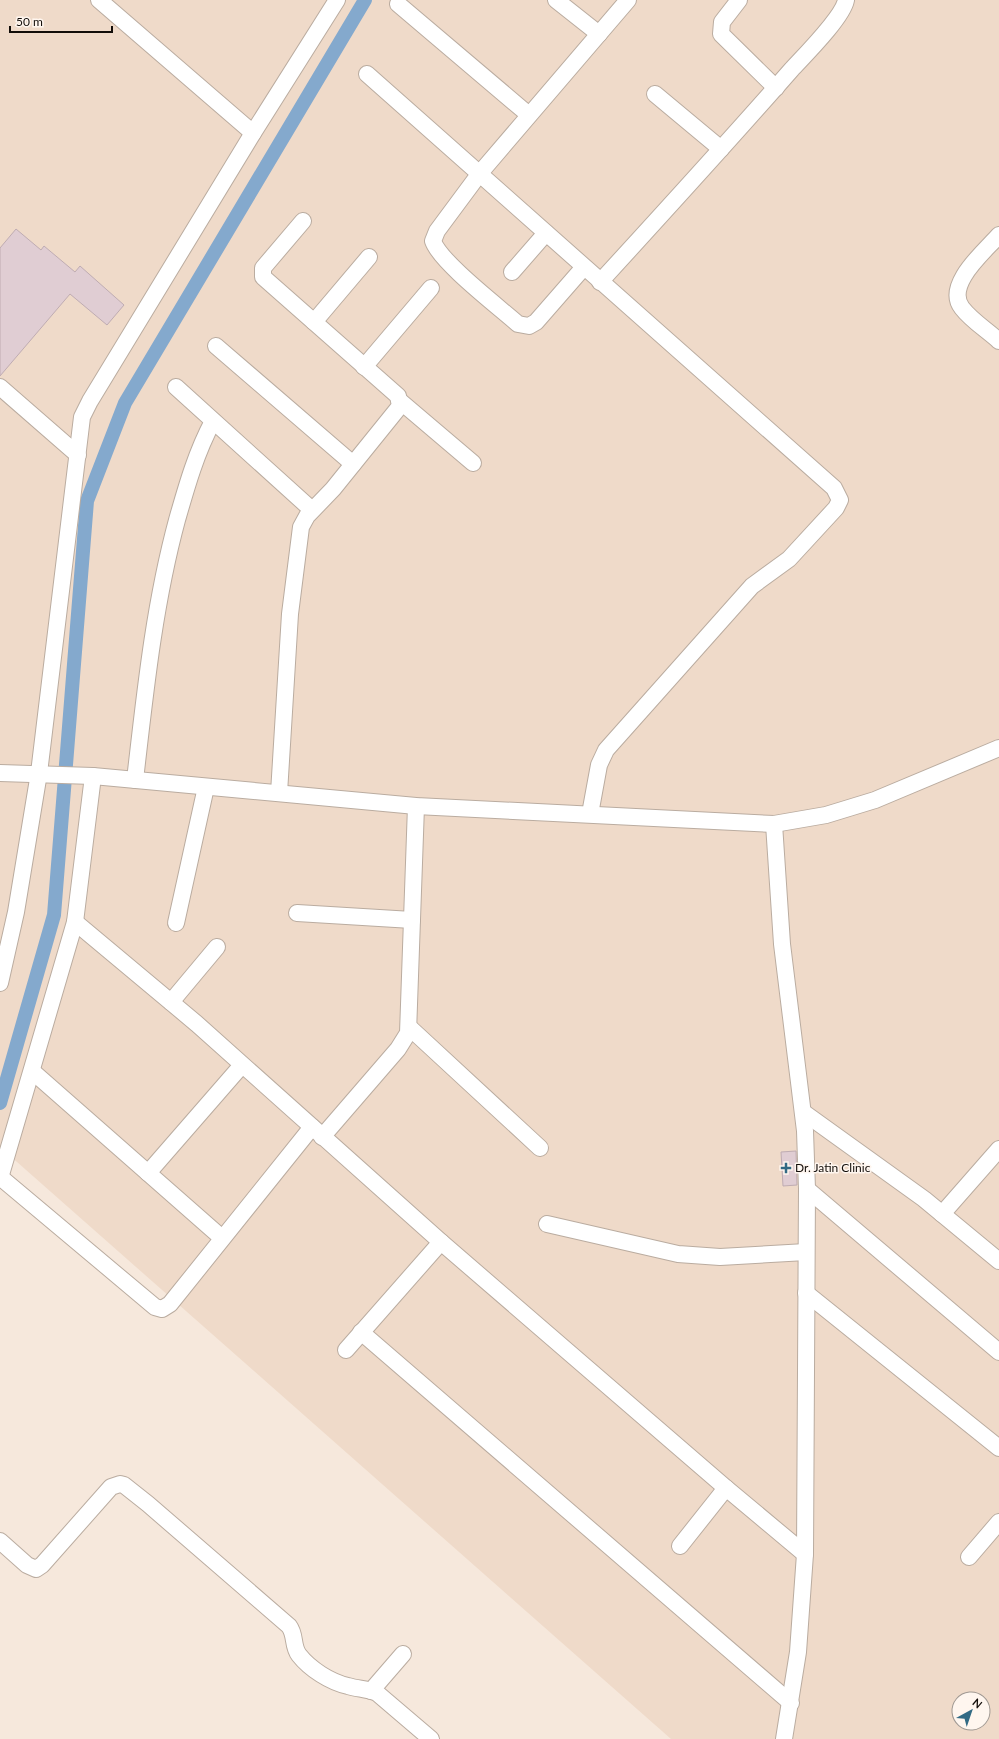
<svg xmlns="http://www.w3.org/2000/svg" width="999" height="1739" font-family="Lato,sans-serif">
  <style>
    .built { fill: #efdac9; fill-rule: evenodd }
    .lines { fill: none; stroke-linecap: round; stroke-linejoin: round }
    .canal { stroke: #84a9cd; stroke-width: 14 }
    .building { fill: #e0cdd3; stroke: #bfacb2 }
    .minor-casing { stroke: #baaca0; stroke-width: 18 }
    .minor { stroke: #fff; stroke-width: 16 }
    .poi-dot { fill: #326a84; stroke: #fff6ef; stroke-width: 1.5 }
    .labels { text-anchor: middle; stroke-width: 3; stroke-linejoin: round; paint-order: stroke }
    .poi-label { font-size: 12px; fill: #120d09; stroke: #fff6ef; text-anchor: start }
  </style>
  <rect width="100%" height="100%" fill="#f6e8dc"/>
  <!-- built -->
  <path class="built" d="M0,0H999V1739H671L0,1147ZM959,1699H983V1723H959Z"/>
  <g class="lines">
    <!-- canal -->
    <polyline class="canal" points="0,1103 54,915 87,501 125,403 365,0"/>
  </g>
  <!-- building -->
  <g class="building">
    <polygon points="16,229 41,250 44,246 75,272 80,266 124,305 107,325 70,294 0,376 0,248"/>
    <polygon points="796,1151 797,1185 783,1186 781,1152"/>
  </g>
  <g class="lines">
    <!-- minor casing -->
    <g class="minor-casing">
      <g id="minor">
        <polyline points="99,0 253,133"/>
        <polyline points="556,0 599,34"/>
        <polyline points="739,0 722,22 721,34 776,88"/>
        <polyline points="398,4 529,115"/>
        <polyline points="367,74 834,488 840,500 836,508 789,559 752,586 606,750 599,765 590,814"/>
        <polyline points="655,94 721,149"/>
        <path d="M999,235C985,251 944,285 962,308C972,321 987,330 999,341"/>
        <path d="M584,267L536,322L529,326L518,324C499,307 440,262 433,241L437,231L480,173L628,0"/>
        <polyline points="512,272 546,233"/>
        <path d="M600,282C665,211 729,141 792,69C805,55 843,17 846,0"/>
        <polyline points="314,322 369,257"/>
        <polyline points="216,346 353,464"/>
        <polyline points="364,367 431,288"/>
        <polyline points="0,387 78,455"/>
        <polyline points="176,387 312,510"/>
        <polyline points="400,401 473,463"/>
        <polyline points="0,773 93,776 416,806 774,824 826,815 875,800 999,748"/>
        <path d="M135,780C145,693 154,605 177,520C187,485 196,453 213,421"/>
        <polyline points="279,793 290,614 301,527 307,516 333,489 400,406 398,396 263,277 263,268 303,221"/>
        <polyline points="774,824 782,944 805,1131 807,1189 805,1554 798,1652 784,1739"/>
        <polyline points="297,913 412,920"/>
        <polyline points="75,922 197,1024 441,1242 726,1488 805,1554"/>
        <polyline points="176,923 206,787"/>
        <polyline points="0,983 16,912 39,773 82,417 90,401 253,133 337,0"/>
        <polyline points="171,1002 217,947"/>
        <polyline points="409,1027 540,1148"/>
        <polyline points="32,1071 222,1238"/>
        <polyline points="803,1112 924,1199 999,1261"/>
        <polyline points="322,1137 398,1049 408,1033 416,806"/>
        <polyline points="148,1173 242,1065"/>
        <polyline points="0,1177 155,1307 162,1309 170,1304 312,1127"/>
        <polyline points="0,1178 75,922 93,776"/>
        <polyline points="807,1189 999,1352"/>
        <polyline points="942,1214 999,1149"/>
        <polyline points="547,1224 678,1254 720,1257 806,1252"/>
        <polyline points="806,1293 999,1448"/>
        <polyline points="361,1332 791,1703"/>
        <polyline points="346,1350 441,1242"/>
        <path d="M0,1541L27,1565L36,1569L42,1565L111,1487L120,1484L124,1485L148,1504L289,1626C296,1635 292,1646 299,1655C310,1669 330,1682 348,1686C358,1689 368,1689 377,1693L431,1739"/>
        <polyline points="680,1546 726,1488"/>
        <polyline points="969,1557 999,1522"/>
        <polyline points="371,1691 403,1654"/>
      </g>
    </g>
    <!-- minor -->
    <use href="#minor" class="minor"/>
  </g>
  <!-- markers -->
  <path class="poi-dot" d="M784 1162h4v4h4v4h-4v4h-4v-4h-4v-4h4z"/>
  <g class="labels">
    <!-- poi labels -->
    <g class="poi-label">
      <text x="795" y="1172">Dr. Jatin Clinic</text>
    </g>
  </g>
  <!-- north arrow -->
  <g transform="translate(971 1711) rotate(40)"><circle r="19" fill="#fff6ef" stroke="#a09993"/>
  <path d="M0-3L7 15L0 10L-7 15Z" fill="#326a84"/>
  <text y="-6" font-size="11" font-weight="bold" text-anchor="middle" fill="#120d09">N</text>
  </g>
  <!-- scale -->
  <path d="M10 26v6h102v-6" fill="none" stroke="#120d09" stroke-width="2"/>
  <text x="16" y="26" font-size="12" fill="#120d09" stroke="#fff6ef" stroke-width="3" paint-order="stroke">50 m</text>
</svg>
